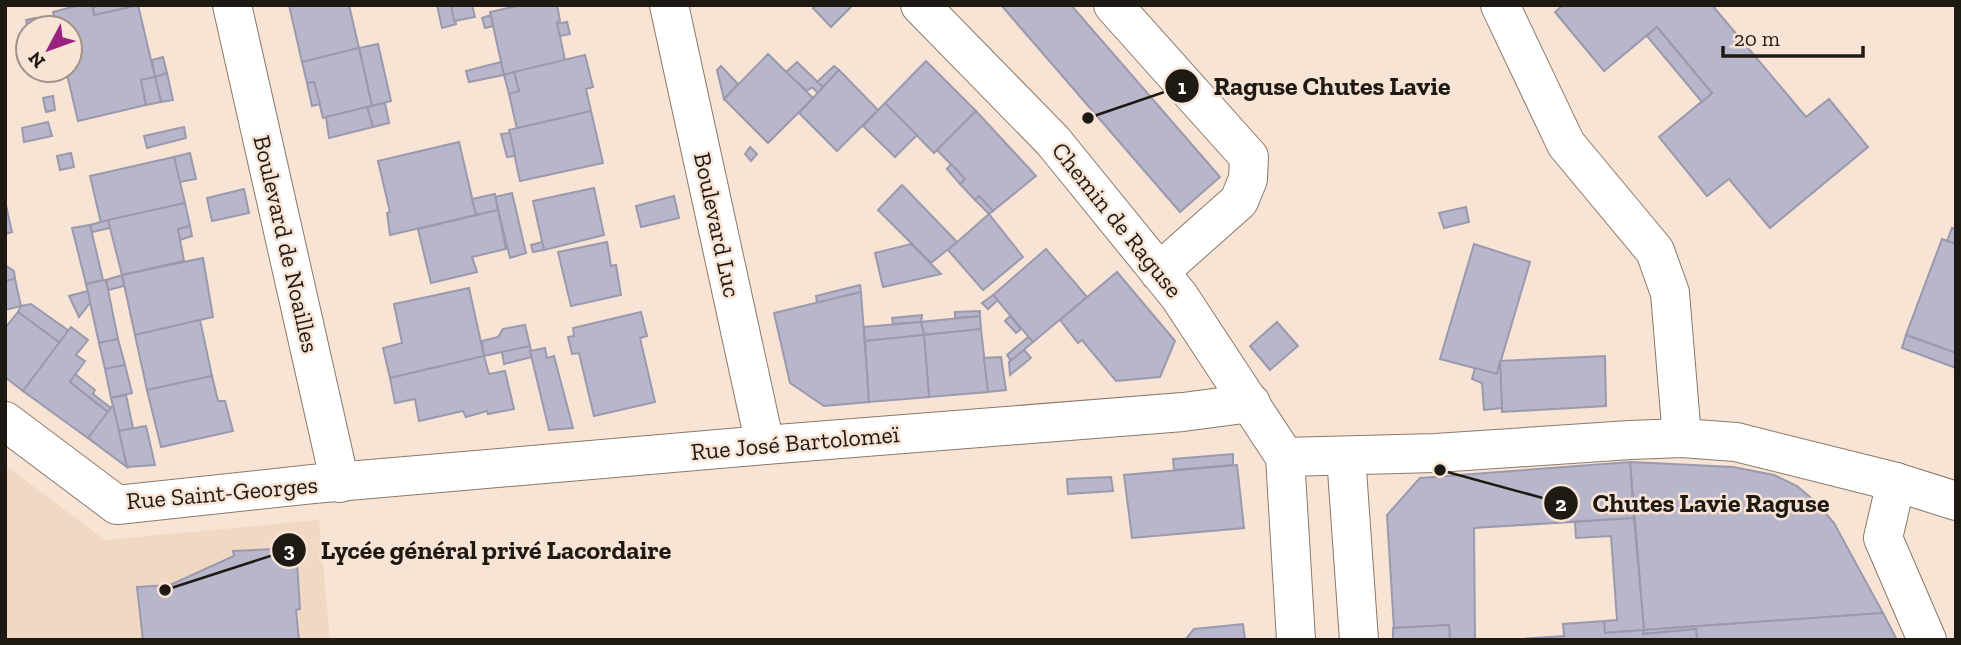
<svg xmlns="http://www.w3.org/2000/svg" width="1961" height="645" font-family="'Zilla Slab',serif">
  <style>
    .built { fill: #f1d8c2 }
    .building { fill: #b8b6cb; stroke: #9b99ae; stroke-width: 2 }
    .lines { fill: none; stroke-linecap: round; stroke-linejoin: round }
    .minor-casing { stroke: #8a796b; stroke-width: 40 }
    .minor { stroke: #fff; stroke-width: 38 }
    .labels { text-anchor: middle; stroke-width: 5; stroke-linejoin: round; paint-order: stroke }
    .street-label { font-size: 24px; fill: #1f1913; stroke: #f7e4d4 }
    .leader { fill: none; stroke: #1f1913; stroke-width: 2.5 }
    .callout-dot { fill: #1f1913; stroke: #f7e4d4; stroke-width: 2.5 }
    .mark-label { font-size: 21px; text-anchor: middle; font-weight: bold; fill: #fff }
    .callout-label { font-size: 26px; text-anchor: middle; font-weight: bold; fill: #1f1913; stroke: #f7e4d4; stroke-width: 5; stroke-linejoin: round; paint-order: stroke }
  </style>
  <rect width="100%" height="100%" fill="#f7e4d4"/>
  <!-- built -->
  <polygon class="built" points="5,465 105,540 319,520 330,640 5,640"/>
  <!-- building -->
  <g class="building">
    <polygon points="80,5 92,5 94,15 138,5 155,77 141,80 146,105 78,121 66,70 70,70 70,28 57,28 53,12"/>
    <polygon points="102,5 129,5 130,7 94,15 93,7"/>
    <polygon points="289,5 349,5 359,48 302,62"/>
    <polygon points="437,5 451,5 456,24 442,28"/>
    <polygon points="451,5 472,5 475,17 454,21"/>
    <polygon points="521,5 557,5 560,21 557,22 565,60 504,75 490,12"/>
    <polygon points="816,5 853,5 831,27 813,8"/>
    <polygon points="1001,5 1071,5 1220,177 1180,212"/>
    <polygon points="1563,5 1712,5 1806,117 1829,99 1868,147 1770,228 1729,179 1707,196 1659,137 1712,93 1657,27 1604,71 1555,12"/>
    <polygon points="491,15 493,26 485,28 482,18"/>
    <polygon points="35,18 37,28 28,28 28,30 26,20"/>
    <polygon points="567,22 570,34 560,36 557,24"/>
    <polygon points="1657,27 1712,93 1702,102 1647,36"/>
    <polygon points="378,44 391,101 372,106 359,48"/>
    <polygon points="359,48 372,106 323,118 314,82 307,83 302,62"/>
    <polygon points="768,54 813,98 768,143 724,99"/>
    <polygon points="585,55 593,87 586,89 591,111 517,129 509,94 519,91 514,72"/>
    <polygon points="163,57 167,73 155,77 152,60"/>
    <polygon points="926,61 976,111 934,153 885,103"/>
    <polygon points="501,62 504,75 469,82 466,71"/>
    <polygon points="797,62 823,87 818,93 812,87 807,91 786,72"/>
    <polygon points="721,66 738,84 724,99 717,70"/>
    <polygon points="834,66 839,70 823,87 817,82"/>
    <polygon points="839,70 878,110 837,151 799,113"/>
    <polygon points="514,72 519,91 509,94 504,75"/>
    <polygon points="167,73 173,100 161,102 155,77"/>
    <polygon points="155,77 161,102 146,105 141,80"/>
    <polygon points="314,82 320,104 312,106 307,83"/>
    <polygon points="53,96 55,110 46,112 43,98"/>
    <polygon points="385,103 389,123 373,127 367,107"/>
    <polygon points="885,103 917,135 895,157 863,126"/>
    <polygon points="367,107 373,127 329,138 326,117"/>
    <polygon points="591,111 603,163 520,181 509,130"/>
    <polygon points="976,111 1036,176 993,211 979,196 975,200 960,184 965,179 937,150"/>
    <polygon points="48,122 52,136 24,142 22,128"/>
    <polygon points="184,127 186,138 147,148 144,136"/>
    <polygon points="510,133 515,156 507,157 501,134"/>
    <polygon points="459,142 476,215 390,235 387,213 390,212 378,161"/>
    <polygon points="750,147 757,154 751,161 745,154"/>
    <polygon points="71,153 74,167 60,170 57,156"/>
    <polygon points="190,153 196,179 179,182 174,157"/>
    <polygon points="174,157 185,203 101,223 90,176"/>
    <polygon points="951,164 965,179 960,184 947,169"/>
    <polygon points="902,185 957,242 931,263 878,210"/>
    <polygon points="594,188 604,235 544,250 533,201"/>
    <polygon points="244,189 249,213 212,221 207,198"/>
    <polygon points="512,193 526,253 510,258 495,197"/>
    <polygon points="495,194 498,210 476,215 472,199"/>
    <polygon points="674,196 679,218 641,227 636,206"/>
    <polygon points="979,196 993,211 989,214 975,200"/>
    <polygon points="5,201 12,232 5,234"/>
    <polygon points="185,203 190,226 178,229 184,261 122,275 108,220"/>
    <polygon points="1466,207 1469,222 1444,228 1439,213"/>
    <polygon points="498,210 506,249 472,257 477,272 431,283 418,229"/>
    <polygon points="989,214 1023,257 983,290 948,250"/>
    <polygon points="108,220 110,228 92,232 90,225"/>
    <polygon points="90,225 103,280 86,284 72,228"/>
    <polygon points="190,226 192,236 180,240 178,229"/>
    <polygon points="1952,228 1956,230 1956,244 1947,241"/>
    <polygon points="1942,239 1956,244 1956,353 1906,335"/>
    <polygon points="542,242 544,250 533,252 531,245"/>
    <polygon points="607,242 611,266 616,265 621,295 571,306 558,252"/>
    <polygon points="911,244 941,274 883,287 875,253"/>
    <polygon points="1474,244 1530,262 1497,374 1440,359"/>
    <polygon points="1046,249 1087,297 1033,342 993,295"/>
    <polygon points="203,258 213,317 135,335 122,275"/>
    <polygon points="5,265 14,271 15,279 5,281"/>
    <polygon points="1117,272 1175,341 1160,377 1116,381 1082,340 1078,343 1060,320"/>
    <polygon points="122,275 124,286 108,290 106,280"/>
    <polygon points="15,279 21,306 5,310 5,281"/>
    <polygon points="106,280 118,339 99,343 86,284"/>
    <polygon points="860,285 861,292 817,303 816,296"/>
    <polygon points="469,288 484,356 390,378 383,348 402,343 394,304"/>
    <polygon points="88,291 90,303 79,317 69,296"/>
    <polygon points="861,292 869,402 824,406 790,383 774,313"/>
    <polygon points="993,295 998,300 988,309 982,303"/>
    <polygon points="31,304 69,331 60,343 18,312 21,306"/>
    <polygon points="980,311 980,316 955,318 955,312"/>
    <polygon points="18,312 60,343 23,391 5,377 5,328"/>
    <polygon points="641,312 647,336 640,338 655,402 594,416 579,353 572,354 568,337 574,336 573,328"/>
    <polygon points="922,315 921,322 893,324 892,318"/>
    <polygon points="980,316 981,329 924,335 921,322"/>
    <polygon points="1010,316 1021,329 1016,333 1005,321"/>
    <polygon points="200,320 212,376 147,390 135,335"/>
    <polygon points="921,322 924,335 865,341 864,327"/>
    <polygon points="1277,322 1298,346 1270,370 1250,346"/>
    <polygon points="525,325 530,346 484,356 482,341 498,337 503,329"/>
    <polygon points="71,327 88,340 76,355 85,361 70,382 108,412 88,438 23,391"/>
    <polygon points="981,329 988,392 929,397 924,335"/>
    <polygon points="924,335 929,397 869,402 865,341"/>
    <polygon points="1906,335 1956,353 1956,368 1902,348"/>
    <polygon points="1028,337 1033,342 1011,361 1007,355"/>
    <polygon points="118,339 125,365 105,369 99,343"/>
    <polygon points="530,346 532,357 504,364 502,352"/>
    <polygon points="545,348 547,358 554,356 573,428 549,430 530,351"/>
    <polygon points="1024,350 1031,358 1010,375 1009,362"/>
    <polygon points="484,356 489,374 505,371 514,409 488,414 487,411 466,417 463,411 419,421 415,399 395,403 390,378"/>
    <polygon points="1605,356 1606,406 1502,412 1500,361"/>
    <polygon points="1001,357 1006,390 988,392 984,358"/>
    <polygon points="1500,361 1502,408 1484,410 1482,383 1472,379 1475,368 1497,374"/>
    <polygon points="125,365 132,393 111,398 105,369"/>
    <polygon points="75,374 95,390 93,394 111,408 108,412 70,382"/>
    <polygon points="212,376 218,401 225,401 233,431 161,447 147,390"/>
    <polygon points="126,395 133,428 119,431 111,398"/>
    <polygon points="113,405 119,431 127,467 88,438"/>
    <polygon points="146,426 155,465 127,467 119,431"/>
    <polygon points="1233,454 1233,465 1174,470 1173,459"/>
    <polygon points="1630,462 1733,467 1774,475 1797,486 1816,502 1834,523 1883,613 1644,630"/>
    <polygon points="1630,462 1634,518 1474,528 1475,640 1450,640 1449,625 1394,628 1387,515 1420,478"/>
    <polygon points="1237,465 1244,528 1132,538 1124,475"/>
    <polygon points="1111,477 1113,491 1068,494 1067,479"/>
    <polygon points="1634,518 1644,630 1605,633 1604,621 1617,620 1611,536 1576,538 1575,522"/>
    <polygon points="296,548 300,609 296,610 299,640 143,640 137,587 170,585 234,556 233,551"/>
    <polygon points="1883,613 1897,640 1697,640 1696,629 1643,634 1644,630"/>
    <polygon points="1604,621 1605,633 1644,630 1643,634 1696,629 1697,640 1508,640 1564,636 1563,624"/>
    <polygon points="1243,624 1245,640 1185,640 1194,629"/>
    <polygon points="1449,625 1450,640 1393,640 1393,628"/>
  </g>
  <g class="lines">
    <!-- minor casing -->
    <g class="minor-casing">
      <g id="minor">
        <polyline points="232,5 340,483"/>
        <polyline points="669,5 765,445"/>
        <polyline points="920,5 1053,141 1179,296 1285,457 1296,640"/>
        <polyline points="1113,5 1249,157 1248,179 1239,201 1159,272"/>
        <polyline points="1500,5 1566,144 1655,251 1670,293 1682,438"/>
        <polyline points="5,421 117,505 313,484 765,445 1183,412 1251,403"/>
        <polyline points="1346,456 1359,640"/>
        <polyline points="1285,457 1436,453 1630,440 1682,438 1736,442 1896,482 1956,501"/>
        <polyline points="1896,482 1883,538 1927,640"/>
      </g>
    </g>
    <!-- minor -->
    <use href="#minor" class="minor"/>
  </g>
  <g class="labels">
    <!-- street labels -->
    <g class="street-label">
      <text transform="translate(1117 220) rotate(51)" y="8">Chemin de Raguse</text>
      <text transform="translate(717 225) rotate(78)" y="8">Boulevard Luc</text>
      <text transform="translate(286 244) rotate(77)" y="8">Boulevard de Noailles</text>
      <text transform="translate(795 443) rotate(-5)" y="8">Rue José Bartolomeï</text>
      <text transform="translate(222 493) rotate(-5)" y="8">Rue Saint-Georges</text>
    </g>
  </g>
  <!-- callouts -->
  <path class="leader" d="M1088 118L1182 86M1440 470L1561 503M165 590L289 550"/>
  <g class="callout-dot">
    <circle cx="1088" cy="118" r="7"/>
    <circle cx="1440" cy="470" r="7"/>
    <circle cx="165" cy="590" r="7"/>
    <circle cx="1182" cy="86" r="18"/>
    <circle cx="1561" cy="503" r="18"/>
    <circle cx="289" cy="550" r="18"/>
  </g>
  <g class="mark-label">
    <text x="1182" y="94">1</text>
    <text x="1561" y="511">2</text>
    <text x="289" y="557">3</text>
  </g>
  <g class="callout-label">
    <text x="1332" y="95">Raguse Chutes Lavie</text>
    <text x="1711" y="512">Chutes Lavie Raguse</text>
    <text x="496" y="559">Lycée général privé Lacordaire</text>
  </g>
  <!-- border -->
  <rect width="1961" height="645" fill="none" stroke="#1f1913" stroke-width="14"/>
  <!-- north arrow -->
  <g transform="translate(49 49) rotate(229)"><circle r="33" fill="#f7e4d4" stroke="#a19387" stroke-width="2"/>
  <path d="M0-5L12 26L0 18L-12 26Z" fill="#98227e"/>
  <text y="-10" font-size="19" font-weight="bold" text-anchor="middle" fill="#1f1913">N</text>
  </g>
  <!-- scale -->
  <path d="M1723 46v10h140v-10" fill="none" stroke="#1f1913" stroke-width="3.5"/>
  <text x="1734" y="46" font-size="21" fill="#1f1913" stroke="#f7e4d4" stroke-width="5" paint-order="stroke">20 m</text>
</svg>
